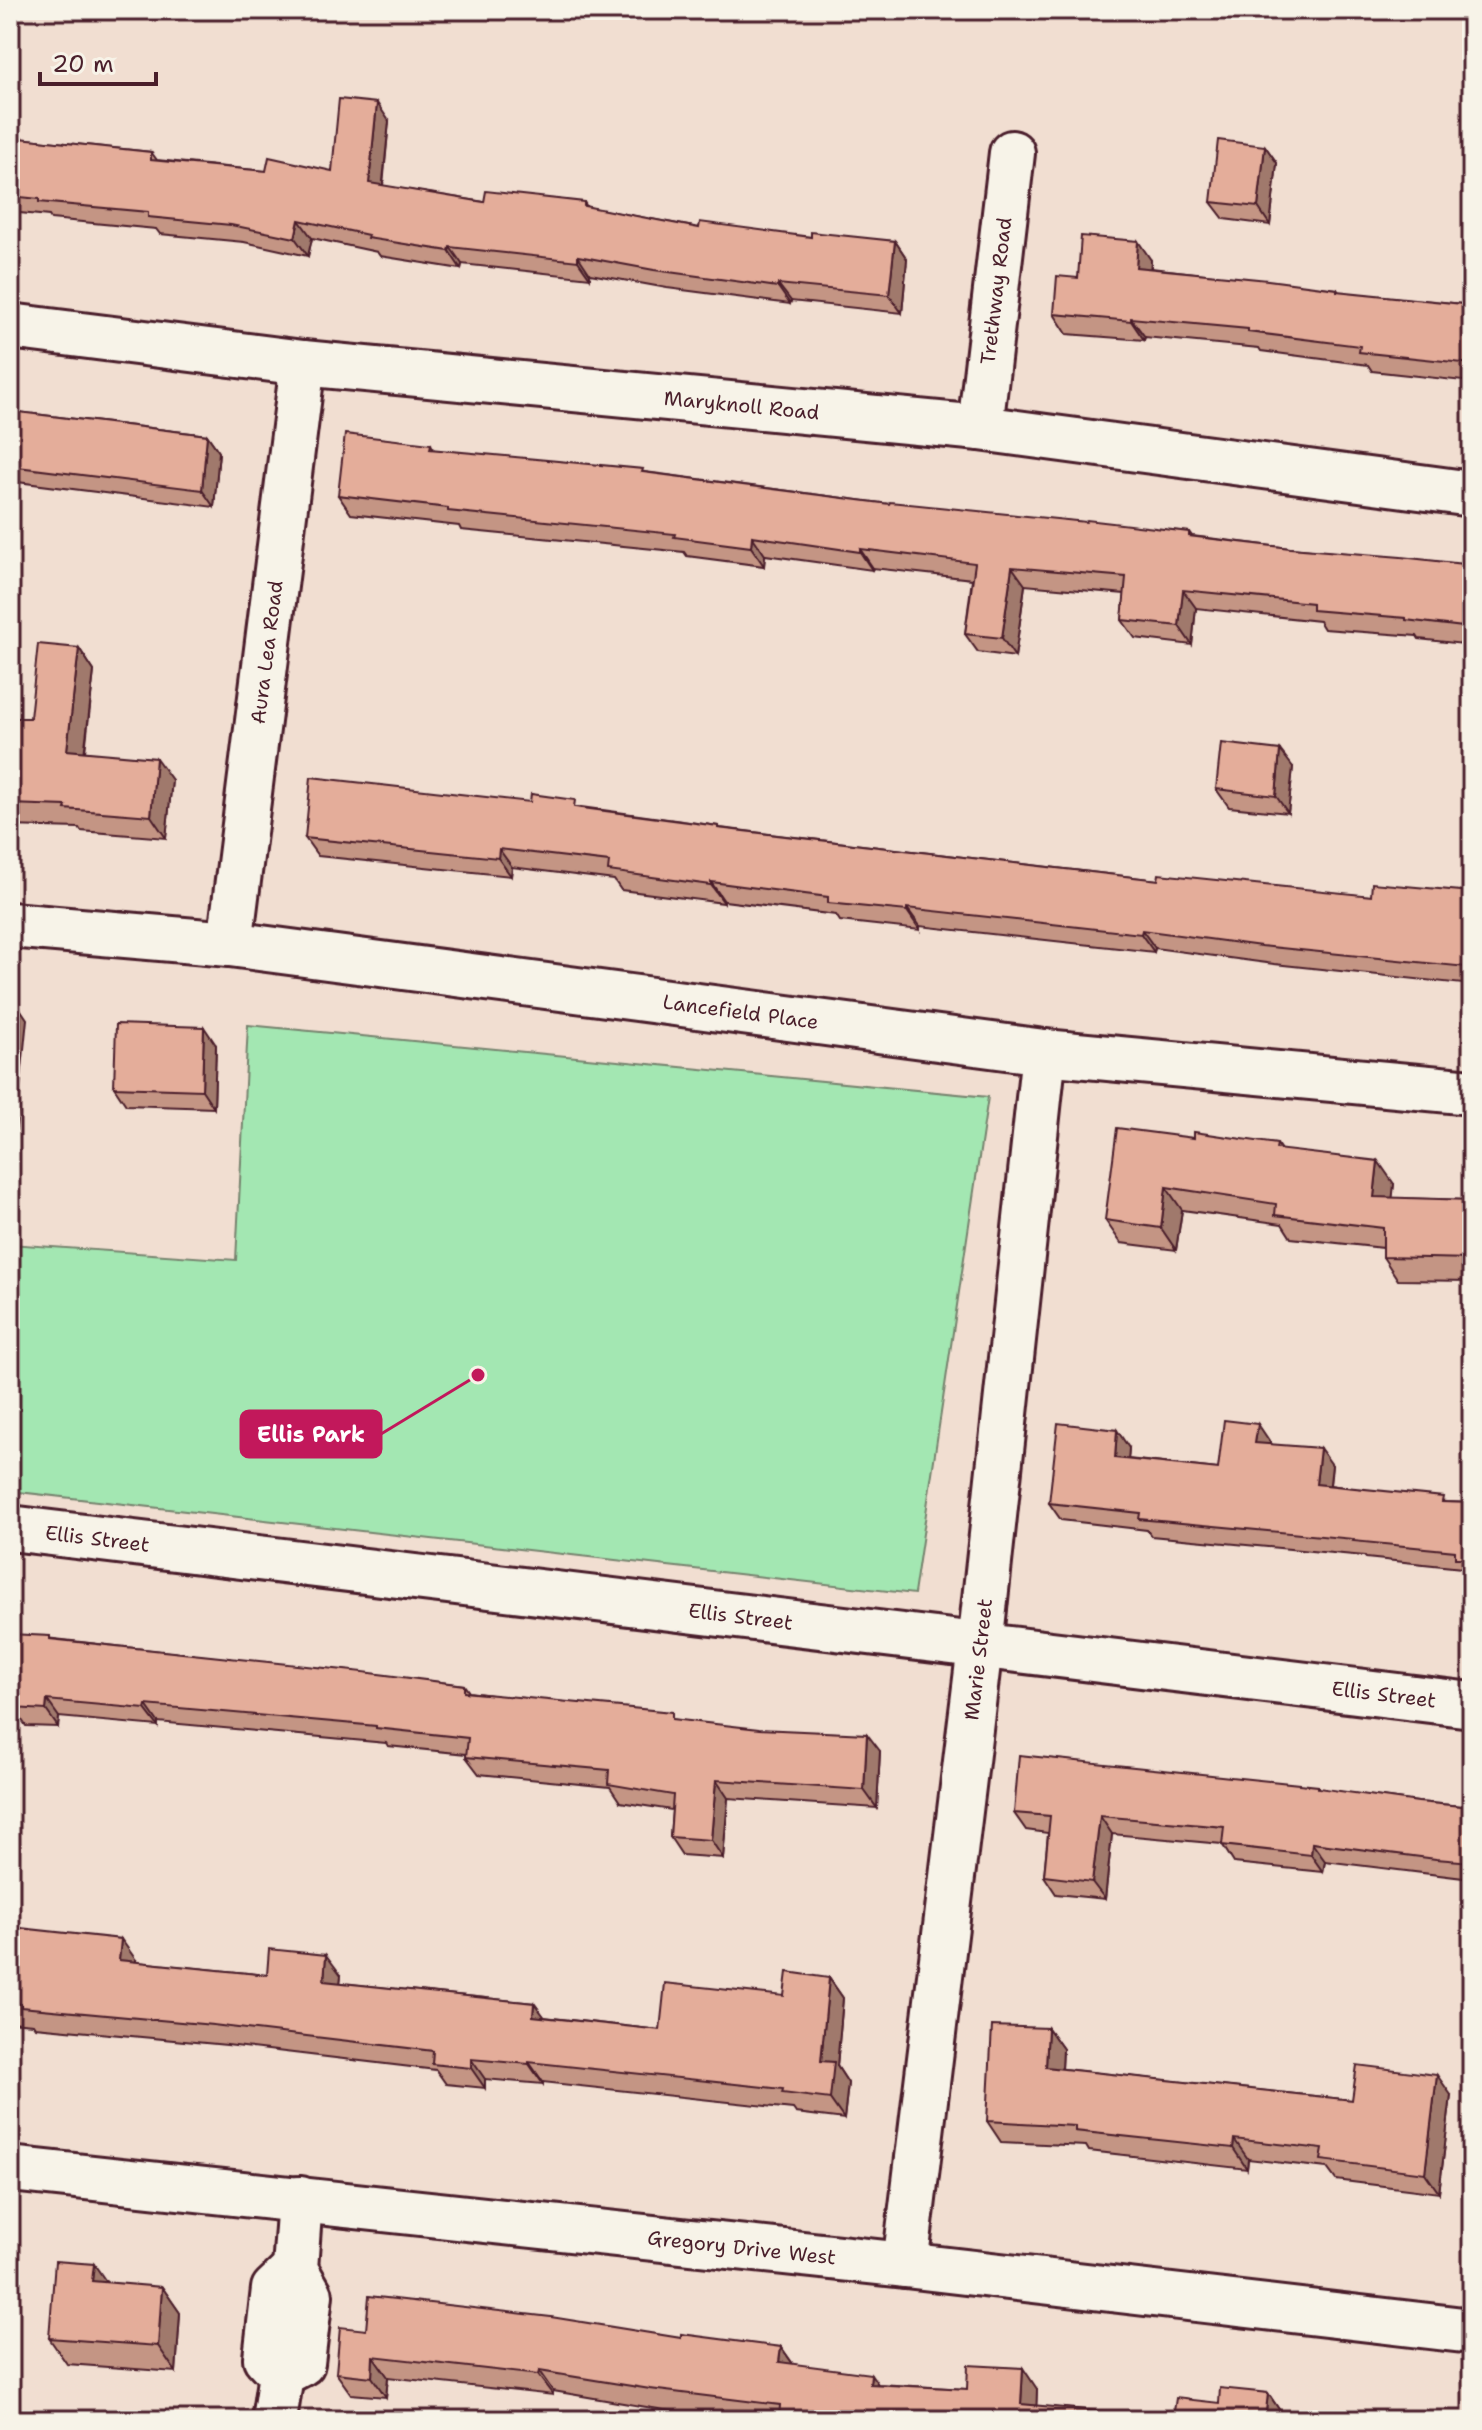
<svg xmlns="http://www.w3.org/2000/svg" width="1482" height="2430" font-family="'Shantell Sans',sans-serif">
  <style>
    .green { fill: #a3e7b2; stroke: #76836e; stroke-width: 2 }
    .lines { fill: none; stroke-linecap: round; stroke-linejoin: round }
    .street-casing { stroke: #4a1f2b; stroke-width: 50 }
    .secondary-casing { stroke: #4a1f2b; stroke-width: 50 }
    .street { stroke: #f7f3e8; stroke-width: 44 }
    .secondary { stroke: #f7f3e8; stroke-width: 44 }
    .wall { fill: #c49584; stroke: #4a1f2b; stroke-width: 2 }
    .shaded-wall { fill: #a0796c; stroke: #4a1f2b; stroke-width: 2 }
    .building { fill: #e4ad9a; stroke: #4a1f2b; stroke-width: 2 }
    .labels { text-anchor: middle; stroke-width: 8; stroke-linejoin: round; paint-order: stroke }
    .street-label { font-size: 20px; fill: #4a1f2b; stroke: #f7f3e8 }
    .leader { fill: none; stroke: #c2185b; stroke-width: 3 }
    .callout-dot { fill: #c2185b; stroke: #f7f3e8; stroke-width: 3 }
    .callout { fill: #c2185b; stroke: #c2185b; stroke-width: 3 }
    .callout-label { font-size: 22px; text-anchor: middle; font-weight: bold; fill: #fff }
  </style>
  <rect width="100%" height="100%" fill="#f1ded1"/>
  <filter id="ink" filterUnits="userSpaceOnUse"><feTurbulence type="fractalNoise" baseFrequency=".0125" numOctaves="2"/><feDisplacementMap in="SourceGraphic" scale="16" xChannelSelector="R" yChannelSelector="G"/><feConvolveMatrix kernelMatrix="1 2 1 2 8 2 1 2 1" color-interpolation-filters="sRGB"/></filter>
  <g filter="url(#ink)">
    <!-- green -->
    <polygon class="green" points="248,1025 988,1097 914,1594 10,1491 10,1244 236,1260"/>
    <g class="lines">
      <!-- street casing -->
      <g class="street-casing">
        <g id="street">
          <path id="s1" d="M10,326L303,363L980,428L1472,494"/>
          <path id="s2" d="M980,428L1012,153"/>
          <path id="s3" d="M10,925L230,944L1044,1052L1472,1092"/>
          <path id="s4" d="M230,944L303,363"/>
          <path id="s5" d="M10,1528L1472,1705"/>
          <path id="s6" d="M905,2265L980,1646L1044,1052"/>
          <polyline points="281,2374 302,2363 310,2295 295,2269 300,2199"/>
          <polyline points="281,2374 266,2358 274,2289 295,2269"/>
          <polyline points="274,2420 281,2374"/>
        </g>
      </g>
      <!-- secondary casing -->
      <g class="secondary-casing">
        <g id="secondary">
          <path id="s7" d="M10,2169L905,2265L1472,2331"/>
        </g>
      </g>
      <!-- street -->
      <use href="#street" class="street"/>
      <!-- secondary -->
      <use href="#secondary" class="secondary"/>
    </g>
    <!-- wall -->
    <g class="wall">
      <polygon points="389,121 383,186 484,202 584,202 587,207 699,228 811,237 895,241 907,259 902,313 791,301 790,304 667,288 590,274 590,278 462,264 461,269 380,256 377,252 312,238 308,256 244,242 160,234 156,229 51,219 49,216 10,212 10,137 151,152 157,160 266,171 332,171"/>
      <polygon points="1265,146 1277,163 1270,225 1224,219 1211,202"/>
      <polygon points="1151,260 1151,268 1337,289 1339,292 1472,305 1472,382 1372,371 1368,365 1261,351 1259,348 1145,337 1144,340 1067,334 1054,314 1078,278"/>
      <polygon points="10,411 207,435 219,452 214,507 10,481"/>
      <polygon points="431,444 434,450 645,472 889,504 1189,532 1192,536 1290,548 1472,565 1472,645 1419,639 1417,636 1324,629 1319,621 1196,608 1192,645 1135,638 1122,620 1125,594 1025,585 1015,657 978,652 965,634 972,579 873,568 872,570 765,555 764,566 687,556 684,552 461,530 459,526 351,514 338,495"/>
      <polygon points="79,648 94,671 85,752 172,780 166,838 81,831 79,828 10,826 10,718 30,718"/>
      <polygon points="1293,767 1288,813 1229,807 1216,789"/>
      <polygon points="581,807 718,826 720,828 1158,880 1371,896 1472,892 1472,985 1274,964 1155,948 1154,952 920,926 920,930 840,921 836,915 724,901 724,903 621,890 614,880 512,867 511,876 318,856 305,838"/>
      <polygon points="216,1045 214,1108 126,1105 114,1087"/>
      <polygon points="1194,1138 1277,1144 1281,1150 1394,1184 1392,1198 1471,1200 1472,1182 1472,1281 1398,1280 1383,1257 1383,1248 1291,1238 1282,1224 1182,1210 1176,1250 1121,1243 1105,1220"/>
      <polygon points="1270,1442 1270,1444 1332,1465 1330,1485 1446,1502 1472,1503 1472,1575 1467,1575 1462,1568 1366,1558 1364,1556 1151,1536 1147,1530 1061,1520 1049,1503 1129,1448 1128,1459 1218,1469"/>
      <polygon points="10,1634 464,1685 469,1692 678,1720 880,1751 877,1808 728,1798 723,1858 682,1855 670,1837 672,1810 620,1802 610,1787 479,1774 466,1757 466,1754 388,1746 386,1743 158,1722 158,1726 59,1717 58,1727 26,1726 14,1708 14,1702 10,1702"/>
      <polygon points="1320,1789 1418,1802 1472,1807 1472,1879 1325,1861 1323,1872 1234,1863 1222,1844 1112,1834 1105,1899 1056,1894 1044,1876 1048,1833 1026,1830 1014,1813"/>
      <polygon points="10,1917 20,1928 136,1960 135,1962 267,1975 341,1975 340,1983 534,2003 544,2017 660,2030 784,1996 829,1978 843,1998 837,2066 848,2083 844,2119 796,2113 793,2109 543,2082 543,2084 485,2079 485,2088 446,2084 436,2070 227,2045 35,2027 33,2024 10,2022"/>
      <polygon points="1048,2028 1063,2049 1062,2069 1352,2100 1451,2095 1439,2193 1336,2180 1327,2168 1248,2159 1247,2169 1089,2151 1086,2146 1001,2142 987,2121"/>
      <polygon points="162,2287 180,2313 176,2372 67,2364 49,2338"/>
      <polygon points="366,2330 681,2338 781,2347 793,2364 878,2384 967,2389 1037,2389 1036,2406 1173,2418 1219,2403 1268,2393 1282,2414 1281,2420 747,2420 664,2410 553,2391 553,2395 388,2377 386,2397 351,2394 336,2373"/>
    </g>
    <!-- shaded-wall -->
    <g class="shaded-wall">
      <polygon points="377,103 389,121 381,201 369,183"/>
      <polygon points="1265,146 1277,163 1270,225 1258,207"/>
      <polygon points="299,220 312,238 308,256 295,238"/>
      <polygon points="895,241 907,259 902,313 889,295"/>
      <polygon points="1138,241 1151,260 1149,286 1136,267"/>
      <polygon points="450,247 462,264 461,269 449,251"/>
      <polygon points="578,256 590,274 590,278 578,261"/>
      <polygon points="778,284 791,301 790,304 778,287"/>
      <polygon points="1131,318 1145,337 1144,340 1131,321"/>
      <polygon points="207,435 219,452 214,507 202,490"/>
      <polygon points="752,536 765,555 764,566 751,547"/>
      <polygon points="860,549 873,568 872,570 860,552"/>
      <polygon points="1012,567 1025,585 1015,657 1002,638"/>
      <polygon points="1183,590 1196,608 1192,645 1179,626"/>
      <polygon points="79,648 94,671 82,772 67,750"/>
      <polygon points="1280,750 1293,767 1288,813 1276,796"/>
      <polygon points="156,758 172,780 166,838 151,816"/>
      <polygon points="499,849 512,867 511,876 498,858"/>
      <polygon points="711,882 724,901 724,903 711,885"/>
      <polygon points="1472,892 1472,976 1466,967"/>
      <polygon points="907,908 920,926 920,930 907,911"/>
      <polygon points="1142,930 1155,948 1154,952 1141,934"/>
      <polygon points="15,1001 27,1019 10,1189 10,1047"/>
      <polygon points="204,1027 216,1045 214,1108 202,1090"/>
      <polygon points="1378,1161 1394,1184 1390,1220 1374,1197"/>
      <polygon points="1166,1187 1182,1210 1176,1250 1161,1228"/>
      <polygon points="1258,1424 1270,1442 1267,1460 1255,1443"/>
      <polygon points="1117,1430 1129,1448 1127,1475 1115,1458"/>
      <polygon points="1320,1448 1332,1465 1328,1501 1316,1484"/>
      <polygon points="47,1700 59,1717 58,1727 46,1710"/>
      <polygon points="146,1705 158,1722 158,1726 145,1709"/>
      <polygon points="867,1734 880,1751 877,1808 864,1790"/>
      <polygon points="716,1780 728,1798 723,1858 711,1840"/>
      <polygon points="1100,1816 1112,1834 1105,1899 1092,1882"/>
      <polygon points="1312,1843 1325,1861 1323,1872 1311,1855"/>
      <polygon points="12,1917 26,1937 11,1927"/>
      <polygon points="121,1939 136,1960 134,1980 119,1960"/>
      <polygon points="326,1955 341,1975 338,2002 324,1981"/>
      <polygon points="829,1978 843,1998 837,2066 848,2083 844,2119 830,2099 821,2061"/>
      <polygon points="534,2003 549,2023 533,2016"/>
      <polygon points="1048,2028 1063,2049 1061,2088 1046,2067"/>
      <polygon points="471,2059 485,2079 485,2088 471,2068"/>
      <polygon points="529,2062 543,2082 543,2084 529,2064"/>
      <polygon points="1437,2075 1451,2095 1439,2193 1425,2173"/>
      <polygon points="1234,2139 1248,2159 1247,2169 1233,2148"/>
      <polygon points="94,2264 112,2290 92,2281"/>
      <polygon points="162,2287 180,2313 176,2372 158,2346"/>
      <polygon points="781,2347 795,2367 779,2362"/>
      <polygon points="373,2356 388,2377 386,2397 372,2377"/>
      <polygon points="1023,2368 1037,2389 1036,2420 1021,2404"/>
      <polygon points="539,2371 553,2391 553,2395 538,2375"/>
      <polygon points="871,2374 885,2394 870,2384"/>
      <polygon points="1268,2393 1282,2414 1281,2420 1265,2420"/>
    </g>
    <!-- building -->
    <g class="building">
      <polygon points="339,99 377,103 369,183 484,202 486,191 584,202 584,206 699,228 700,222 811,237 811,232 895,241 889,295 778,284 778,287 654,270 578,256 578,261 450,247 449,251 367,238 368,235 299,220 295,238 231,225 148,217 148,212 39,202 39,199 10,196 10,137 151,152 151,160 266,171 269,157 332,171"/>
      <polygon points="1218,140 1265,146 1258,207 1211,202"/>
      <polygon points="1081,236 1138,241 1136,267 1268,280 1337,289 1337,291 1472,305 1472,364 1359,352 1360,346 1248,332 1248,329 1131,318 1131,321 1054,314 1057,276 1078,278"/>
      <polygon points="10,411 207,435 202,490 10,466"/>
      <polygon points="345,434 431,444 430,449 643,469 642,472 889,504 890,502 1086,522 1087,520 1189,532 1189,536 1290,548 1401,557 1472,565 1472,628 1406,620 1406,618 1312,610 1312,603 1183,590 1179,626 1122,620 1126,577 1012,567 1002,638 965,634 975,563 860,549 860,552 752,536 751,547 674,537 675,534 448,511 448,508 338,495"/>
      <polygon points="38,644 79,648 67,750 156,758 151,816 65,809 66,806 10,804 10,718 30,718"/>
      <polygon points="1221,743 1280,750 1276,796 1216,789"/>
      <polygon points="311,777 530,802 531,794 575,800 574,807 718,826 718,828 1158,880 1159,874 1371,896 1372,883 1472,892 1466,967 1261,946 1142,930 1141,934 907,908 907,911 828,903 828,897 711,882 711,885 608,871 609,862 499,849 498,858 305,838"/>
      <polygon points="10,1001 15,1001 10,1047"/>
      <polygon points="116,1024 204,1027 202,1090 114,1087"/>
      <polygon points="1117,1128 1194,1138 1194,1132 1277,1144 1276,1149 1378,1161 1374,1197 1471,1200 1472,1182 1472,1279 1472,1259 1383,1257 1383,1228 1275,1215 1276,1204 1166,1187 1161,1228 1105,1220"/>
      <polygon points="1224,1420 1258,1424 1255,1443 1320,1448 1316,1484 1443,1497 1442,1502 1472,1503 1472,1558 1455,1558 1455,1551 1353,1541 1354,1539 1139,1519 1140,1513 1049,1503 1058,1423 1117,1430 1115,1458 1218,1469"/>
      <polygon points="10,1634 50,1636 50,1639 363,1672 464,1685 464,1692 672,1712 672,1719 759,1729 867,1734 864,1790 716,1780 711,1840 670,1837 673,1795 608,1784 609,1770 466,1757 468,1738 376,1728 376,1726 146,1705 145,1709 47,1700 46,1710 14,1708 15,1685 10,1685"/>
      <polygon points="1019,1755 1318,1786 1318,1788 1418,1802 1472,1807 1472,1862 1436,1859 1312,1843 1311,1855 1222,1845 1224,1827 1100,1816 1092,1882 1044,1876 1050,1816 1014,1813"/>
      <polygon points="10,1917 12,1917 11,1927 121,1939 119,1960 267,1975 269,1949 326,1955 324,1981 534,2003 533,2016 660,2030 665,1983 784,1996 787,1972 829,1978 821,2061 834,2062 830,2099 782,2093 783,2089 529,2062 529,2064 471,2059 471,2068 432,2064 433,2051 213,2025 21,2007 21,2004 10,2003"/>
      <polygon points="992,2026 1048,2028 1046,2067 1352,2100 1357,2065 1437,2075 1425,2173 1321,2160 1323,2149 1234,2139 1233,2148 1075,2131 1075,2126 987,2121"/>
      <polygon points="55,2261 94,2264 92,2281 162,2287 158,2346 49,2338"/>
      <polygon points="369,2296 551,2317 681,2338 681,2334 781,2347 779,2362 871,2374 870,2384 967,2389 968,2365 1023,2368 1021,2404 1173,2418 1176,2398 1219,2403 1220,2388 1268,2393 1265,2420 779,2420 780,2405 650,2389 539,2371 538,2375 373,2356 372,2377 336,2373 340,2327 366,2330"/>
      <polygon points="1386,2412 1458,2420 1385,2420"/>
    </g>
  </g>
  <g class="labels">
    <!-- street labels -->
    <g class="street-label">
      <text dy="7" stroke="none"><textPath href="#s2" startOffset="138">Trethway Road</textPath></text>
      <text dy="7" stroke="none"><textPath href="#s1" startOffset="736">Maryknoll Road</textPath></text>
      <text dy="7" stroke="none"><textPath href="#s4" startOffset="294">Aura Lea Road</textPath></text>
      <text dy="7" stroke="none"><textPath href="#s3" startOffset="736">Lancefield Place</textPath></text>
      <text dy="7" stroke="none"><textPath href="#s5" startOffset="88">Ellis Street</textPath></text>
      <text dy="7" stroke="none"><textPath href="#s5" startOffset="736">Ellis Street</textPath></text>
      <text dy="7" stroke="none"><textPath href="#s6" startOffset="610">Marie Street</textPath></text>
      <text dy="7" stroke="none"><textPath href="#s5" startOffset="1384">Ellis Street</textPath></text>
      <text dy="7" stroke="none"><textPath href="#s7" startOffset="736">Gregory Drive West</textPath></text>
    </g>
  </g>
  <!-- callouts -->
  <path class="leader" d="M478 1375L381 1434"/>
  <circle class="callout-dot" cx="478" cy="1375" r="8"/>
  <rect class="callout" x="241" y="1411" width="140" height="46" rx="8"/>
  <g class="callout-label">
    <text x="311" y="1442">Ellis Park</text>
  </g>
  <!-- margin -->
  <rect width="1482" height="2430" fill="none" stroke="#f7f3e8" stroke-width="40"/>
  <rect x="20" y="20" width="1442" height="2390" fill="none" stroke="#4a1f2b" stroke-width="3" filter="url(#ink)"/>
  <!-- scale -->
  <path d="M40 72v12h116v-12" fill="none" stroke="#4a1f2b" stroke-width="4"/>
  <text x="52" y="72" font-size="24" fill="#4a1f2b" stroke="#f7f3e8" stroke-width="6" paint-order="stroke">20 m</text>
</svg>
